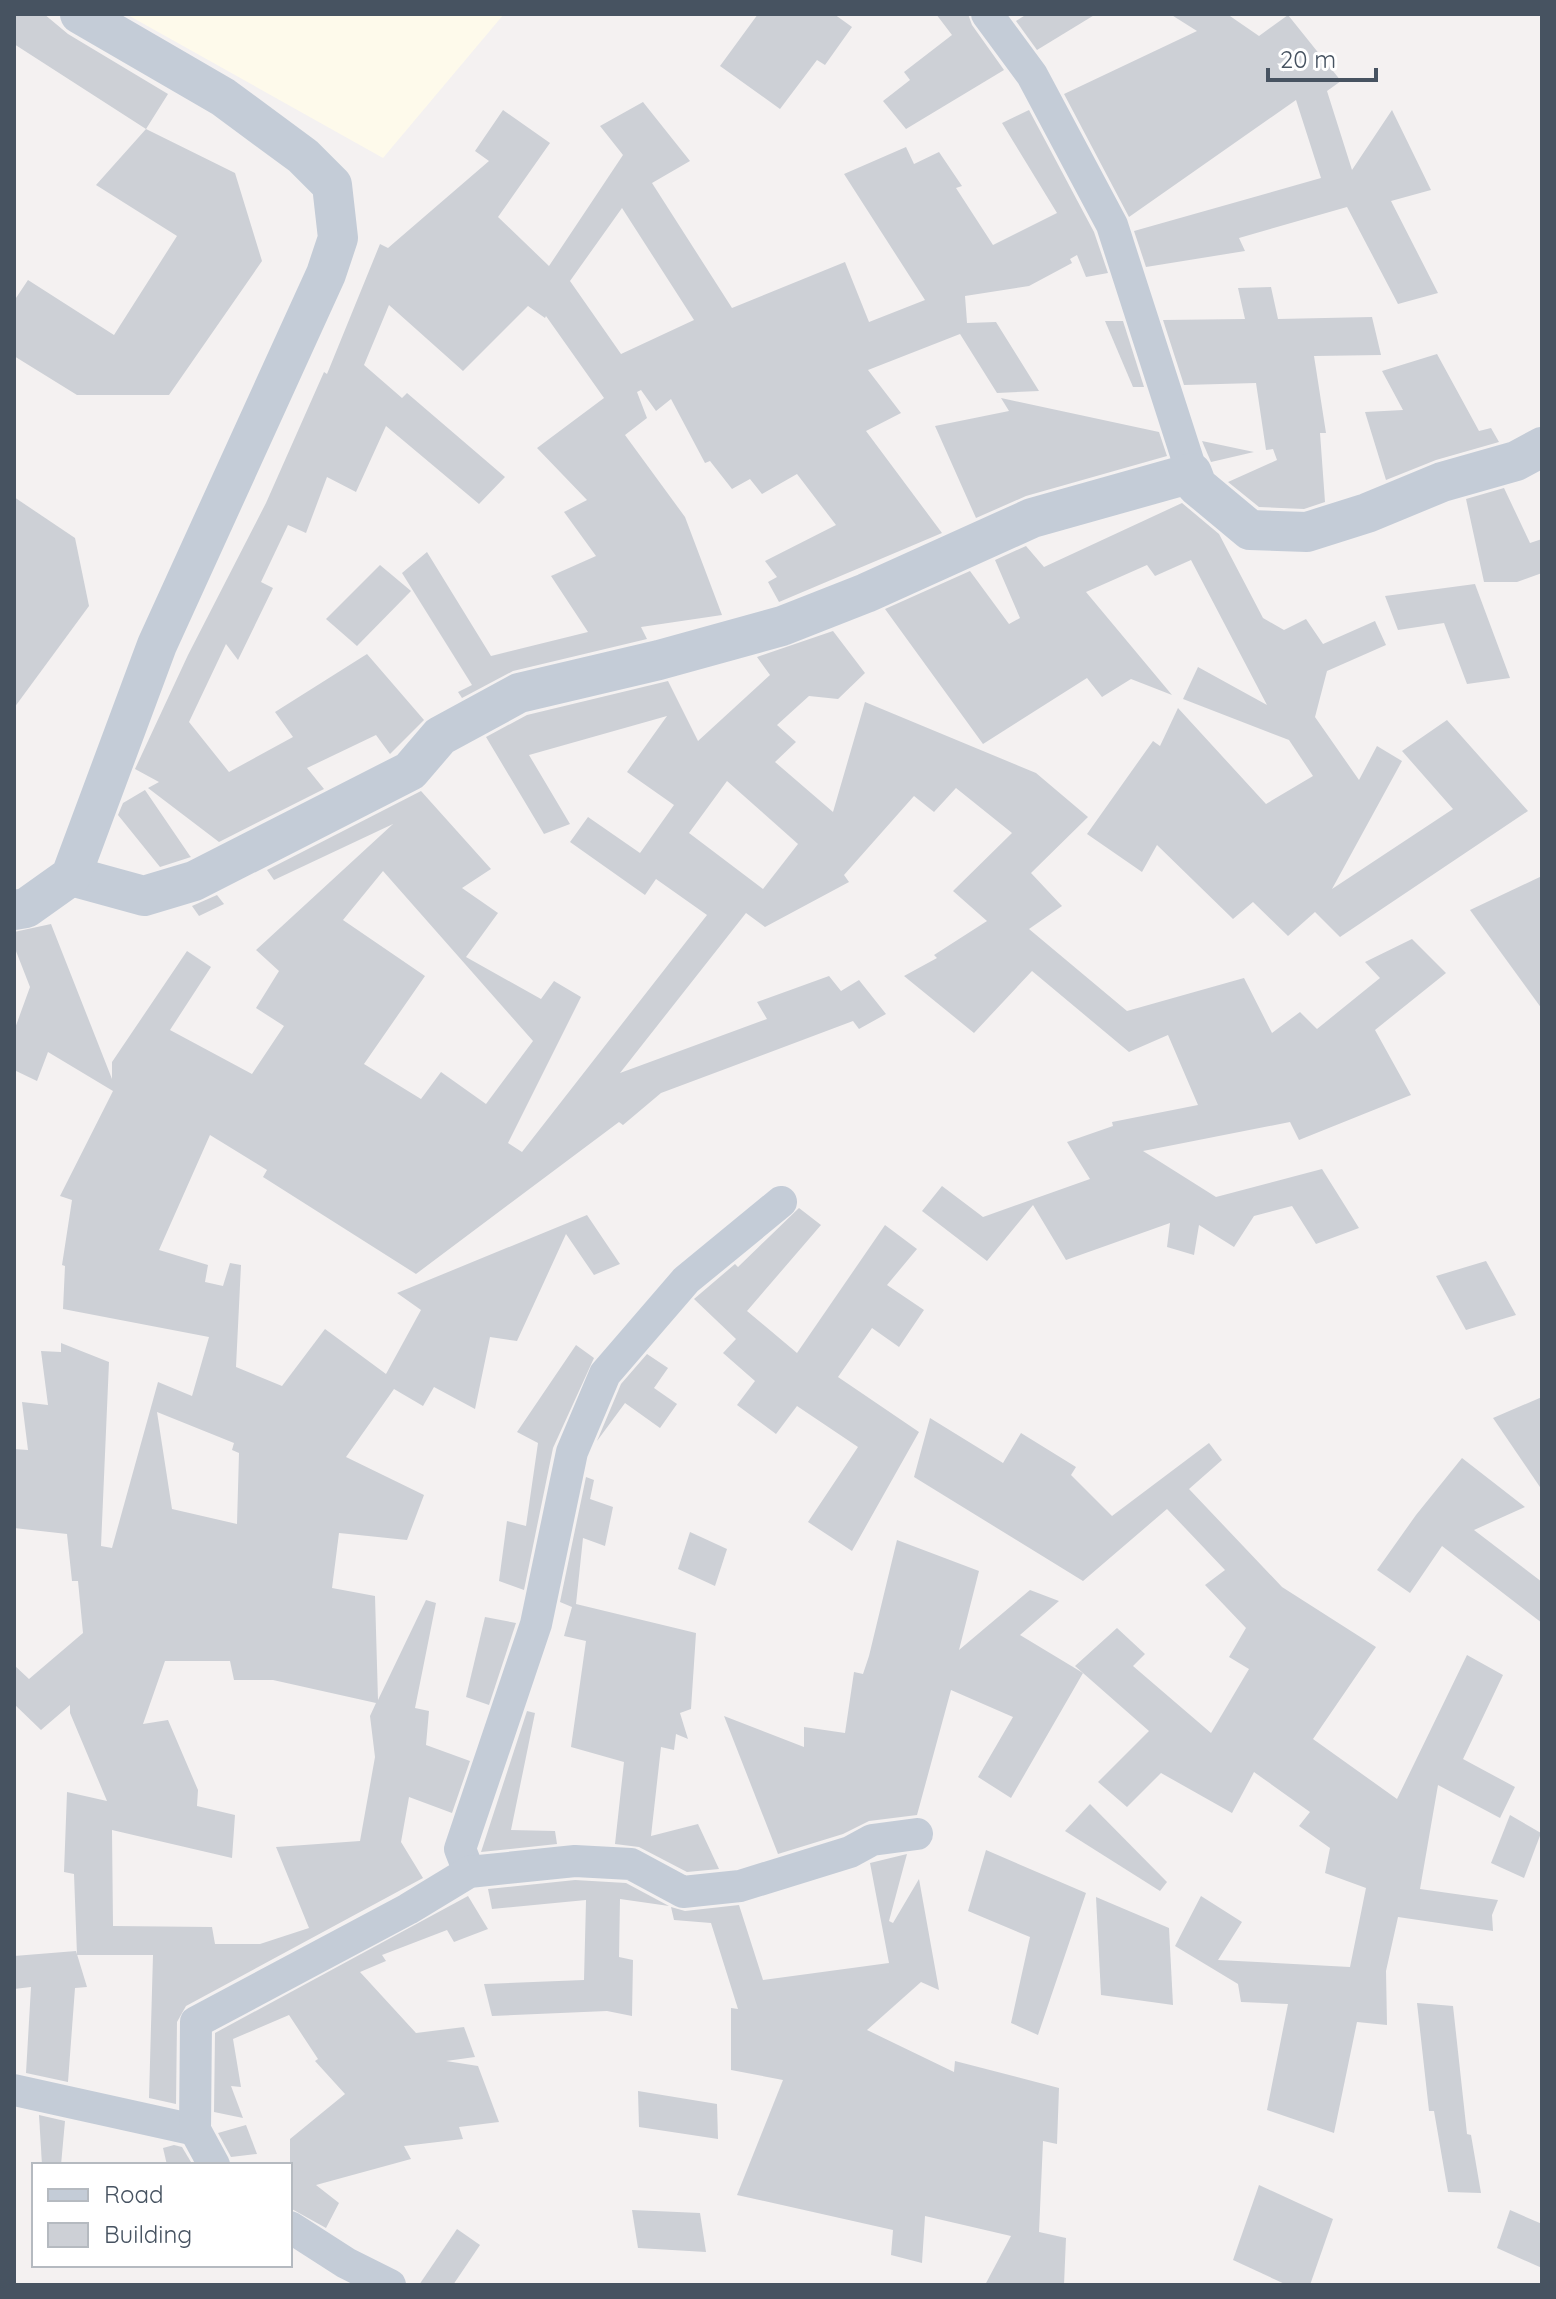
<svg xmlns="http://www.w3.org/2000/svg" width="1556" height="2299" font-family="Quicksand,sans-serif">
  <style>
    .commercial { fill: #fefaeb }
    .building { fill: #cdd0d6; fill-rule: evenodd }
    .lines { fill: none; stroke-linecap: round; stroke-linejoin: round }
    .minor { stroke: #c4ccd7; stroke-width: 32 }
    .tertiary { stroke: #c4ccd7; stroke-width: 40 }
  </style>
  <rect width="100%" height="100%" fill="#f4f1f1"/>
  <!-- commercial -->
  <polygon class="commercial" points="126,14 504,14 383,158"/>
  <!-- building -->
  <g class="building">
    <polygon points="14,14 44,14 68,34 168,94 146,129 14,44"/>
    <polygon points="758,14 834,14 852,27 825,65 817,60 780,109 720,66"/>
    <polygon points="936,14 968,14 972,25 1004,70 906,129 883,101 910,80 904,72 952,35"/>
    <polygon points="1027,14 1096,14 1037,50 1016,21"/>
    <polygon points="1170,14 1227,14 1259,36 1288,15 1341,81 1327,91 1352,170 1392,110 1431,190 1391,201 1438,293 1398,304 1347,207 1239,238 1245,251 1146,267 1134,231 1321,178 1296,100 1129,217 1064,94 1197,31"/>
    <path d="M643,102L690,161L652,183L732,308L845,262L869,322L925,300L844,174L906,147L914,164L939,152L962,186L956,188L993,245L1057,213L1002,123L1029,110L1094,232L1108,273L1086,277L1077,255L1070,259L1072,263L1029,286L965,296L967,323L996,322L1039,391L997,393L960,334L868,370L901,413L866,431L942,533L779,602L768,582L777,577L765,561L836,525L797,474L762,494L750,479L732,489L710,461L705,463L671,399L656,411L641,390L637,392L647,418L625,435L685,517L722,615L641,627L647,639L513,671L462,698L458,692L472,685L402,573L427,552L491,656L588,632L551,576L596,556L564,512L587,500L537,448L604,398L546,316L545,318L528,306L463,371L389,305L364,365L402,398L407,393L505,477L479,504L386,426L356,492L327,477L306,533L288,525L261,582L273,588L238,660L226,644L189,722L229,772L293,737L275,712L367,654L424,720L390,754L376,735L307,768L324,789L219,842L148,788L159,782L135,769L188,655L266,503L324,372L327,374L380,244L388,248L489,161L475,151L503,110L550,143L498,217L549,266L623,155L600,126ZM622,208L694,320L621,354L570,281Z"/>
    <polygon points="146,129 235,173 262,261 169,395 77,395 14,356 14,301 28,280 114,335 177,236 96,185"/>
    <polygon points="1271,287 1278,319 1372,317 1381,355 1314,356 1326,433 1320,433 1325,502 1304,509 1259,507 1228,482 1277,460 1273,449 1266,450 1256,383 1184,385 1163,320 1245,319 1238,288"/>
    <polygon points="1105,321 1123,321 1144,387 1133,387"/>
    <polygon points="1437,354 1479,431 1491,428 1499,442 1436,460 1386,480 1365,412 1403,410 1382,371"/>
    <polygon points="1001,398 1159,432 1167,456 1026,496 976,518 935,426 1009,411"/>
    <polygon points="1202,441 1254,452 1211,462"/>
    <polygon points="1504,488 1530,543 1542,539 1542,573 1517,582 1484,582 1466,499"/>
    <polygon points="14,497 75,538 89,606 14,708"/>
    <polygon points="1182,503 1219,534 1263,618 1284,630 1306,619 1323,644 1375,621 1386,645 1327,671 1315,717 1359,780 1377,746 1402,761 1332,889 1453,809 1402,751 1447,720 1528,811 1340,937 1315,912 1288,936 1253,902 1233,919 1157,845 1142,872 1087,834 1153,741 1160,746 1178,708 1266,804 1313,776 1289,740 1183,699 1198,667 1267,705 1191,560 1155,576 1147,565 1086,592 1172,695 1131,679 1102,697 1087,678 983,744 885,609 970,571 1009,624 1020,618 995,560 1026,546 1044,567"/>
    <polygon points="380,565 411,591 357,646 326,619"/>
    <polygon points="1475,584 1510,678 1467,684 1444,623 1398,630 1385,596"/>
    <path d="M833,631L865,673L838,699L809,696L777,725L796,742L775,762L833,812L865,702L1036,773L1088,817L1031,873L1062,906L1029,929L1127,1011L1244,978L1272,1033L1300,1012L1317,1029L1380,978L1365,962L1412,939L1446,973L1375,1030L1411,1095L1299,1140L1290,1122L1143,1151L1216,1197L1322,1169L1359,1228L1316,1244L1292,1206L1254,1216L1234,1247L1199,1225L1194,1255L1167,1247L1170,1223L1066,1260L1033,1205L987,1261L922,1211L942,1186L983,1217L1090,1179L1067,1142L1113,1126L1112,1122L1198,1105L1168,1035L1129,1052L1032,971L974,1033L904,976L937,958L934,955L987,921L953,891L1012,833L956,788L934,812L914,796L844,875L849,882L765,927L746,913L620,1073L767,1019L757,1002L829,976L841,991L859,980L886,1014L859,1029L853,1021L661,1093L623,1125L619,1122L416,1274L263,1177L267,1170L210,1135L159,1250L208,1265L205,1282L223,1286L230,1263L241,1265L236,1367L282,1386L325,1329L386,1374L421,1310L397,1293L587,1215L620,1264L594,1275L566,1234L517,1341L490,1337L475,1409L434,1387L423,1406L394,1389L346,1457L424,1495L407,1540L339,1533L332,1588L375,1596L378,1700L426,1600L436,1603L415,1708L429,1711L426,1745L470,1761L452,1813L409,1797L401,1842L423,1878L186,2006L177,2022L176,2104L149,2098L153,1955H77L74,1874L64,1872L67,1792L107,1801L70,1713V1705L41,1730L14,1704V1665L29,1679L83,1633L78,1581H72L67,1534L14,1528V1449L28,1450L22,1402L48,1405L41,1351L61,1352V1343L109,1362L101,1546L112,1548L158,1382L192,1396L209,1337L63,1309L65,1266L62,1265L72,1200L60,1196L113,1091L48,1052L37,1081L14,1070V1031L30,987L14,946V932L51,924L112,1079V1062L187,951L211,967L170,1030L252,1074L284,1026L256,1008L279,971L256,950L393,824L274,880L267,870L421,791L491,869L462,888L498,913L466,957L541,999L554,981L581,997L508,1143L522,1152L707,915L656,879L645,895L570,842L588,817L640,853L674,805L627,772L667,716L529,755L570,824L544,834L486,737L527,715L668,681L698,741L770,675L757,657ZM727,781L798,844L763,889L689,833ZM383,871L533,1041L486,1104L441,1072L421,1099L364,1064L425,976L343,920ZM157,1412L234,1443L232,1450L239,1453L237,1524L172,1509ZM165,1661H230L234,1680H273L376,1703L370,1716L375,1757L360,1841L276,1847L309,1928L260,1944H215L212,1927L113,1926L112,1830L232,1858L235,1815L197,1806L198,1790L168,1720L143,1724Z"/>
    <polygon points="145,790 190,856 191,857 160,867 118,815 123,803"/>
    <polygon points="1542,876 1542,1009 1470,910"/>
    <polygon points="217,895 224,904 199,916 192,906"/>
    <polygon points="799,1208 821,1225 747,1311 797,1353 885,1225 917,1249 887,1285 924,1310 899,1347 872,1328 838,1377 919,1432 852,1551 808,1522 858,1447 797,1406 776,1434 737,1405 755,1381 723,1353 736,1339 694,1299 735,1264 738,1267"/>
    <polygon points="1486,1261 1516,1315 1466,1330 1436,1276"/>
    <polygon points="576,1345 594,1358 553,1448 524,1590 499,1581 507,1521 526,1526 538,1443 517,1432"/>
    <polygon points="647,1354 668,1368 654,1388 677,1404 660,1428 625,1403 597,1441 621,1384"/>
    <polygon points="1542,1397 1542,1490 1493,1418"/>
    <polygon points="930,1418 1003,1463 1021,1433 1076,1467 1071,1475 1112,1516 1209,1443 1222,1460 1189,1489 1282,1587 1376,1647 1313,1739 1397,1799 1467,1655 1503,1675 1463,1759 1515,1787 1500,1818 1438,1785 1420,1889 1498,1900 1492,1915 1493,1931 1398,1917 1386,1971 1387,2025 1357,2022 1334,2133 1267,2110 1288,2004 1241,2002 1238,1984 1175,1946 1201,1896 1242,1922 1218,1960 1350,1967 1366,1888 1325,1873 1330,1848 1299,1826 1310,1812 1254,1772 1232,1813 1161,1773 1127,1807 1098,1782 1149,1731 1075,1666 1117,1628 1145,1654 1133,1666 1211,1733 1249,1669 1229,1657 1246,1628 1205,1585 1225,1570 1167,1509 1083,1581 914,1477"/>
    <polygon points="1462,1458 1525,1507 1474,1530 1542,1582 1542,1623 1442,1546 1410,1593 1377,1570 1416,1515"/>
    <polygon points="586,1477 594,1480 590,1499 613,1507 605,1546 583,1538 576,1604 696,1633 691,1709 680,1713 688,1739 676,1734 674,1750 661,1747 651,1836 698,1824 719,1869 687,1872 639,1847 615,1844 624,1762 571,1747 586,1641 564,1636 572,1607 560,1602"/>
    <polygon points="690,1532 727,1549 715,1586 678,1569"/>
    <polygon points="897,1540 979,1571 959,1650 1030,1590 1059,1601 1020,1635 1083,1673 1011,1798 978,1777 1013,1717 951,1690 917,1815 869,1821 843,1834 778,1854 724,1716 804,1747 804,1727 845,1733 854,1672 863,1674 869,1656"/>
    <polygon points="485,1617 516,1623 489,1705 466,1697"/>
    <polygon points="527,1711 535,1713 511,1830 555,1831 557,1844 481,1852"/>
    <polygon points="1090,1804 1167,1882 1160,1891 1065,1831"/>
    <polygon points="1510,1815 1541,1833 1524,1878 1491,1863"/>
    <polygon points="986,1850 1086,1893 1038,2035 1011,2023 1030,1937 968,1911"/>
    <polygon points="907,1854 889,1921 893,1923 919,1879 939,1990 921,1982 867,2030 954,2072 955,2061 1059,2088 1057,2144 1043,2141 1039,2232 1066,2238 1064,2285 985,2285 1011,2236 925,2216 922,2263 891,2255 893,2230 737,2195 783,2080 731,2070 731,2008 738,2009 711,1923 674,1920 671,1907 685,1911 739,1905 763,1980 889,1963 870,1863"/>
    <polygon points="575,1880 626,1883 669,1906 620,1899 619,1957 633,1960 632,2016 607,2011 492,2016 484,1984 584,1980 586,1900 492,1909 488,1889"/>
    <polygon points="468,1896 488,1929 454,1942 447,1930 382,1955 386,1961 360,1972 416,2033 464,2027 475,2057 446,2061 478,2066 499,2122 459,2127 463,2139 404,2146 411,2159 316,2185 339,2203 326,2228 290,2208 290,2139 345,2094 315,2061 318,2059 289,2015 233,2039 241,2087 231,2086 243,2118 214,2112 215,2033"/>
    <polygon points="1096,1897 1169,1928 1173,2005 1101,1995"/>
    <polygon points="76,1951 87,1987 75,1988 68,2082 26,2073 31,1987 14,1989 14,1956"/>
    <polygon points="1417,2003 1453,2006 1467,2134 1471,2135 1481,2193 1448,2192 1434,2111 1429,2111"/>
    <polygon points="638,2091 717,2104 718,2139 639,2127"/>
    <polygon points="39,2115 65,2121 61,2165 42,2165"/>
    <polygon points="246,2125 257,2154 231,2157 218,2133"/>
    <polygon points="174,2145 182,2147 191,2162 167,2165 163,2148"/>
    <polygon points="1259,2185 1333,2219 1310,2285 1287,2285 1233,2260"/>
    <polygon points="632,2210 700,2213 706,2252 638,2248"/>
    <polygon points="1510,2210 1542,2224 1542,2268 1497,2248"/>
    <polygon points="457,2229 480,2245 453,2285 419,2285"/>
  </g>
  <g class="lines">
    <!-- minor -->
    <g class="minor">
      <polyline points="987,14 1032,75 1112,225 1192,473"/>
      <polyline points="469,1872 460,1849 536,1624 572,1452 605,1374 686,1280 781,1202"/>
      <polyline points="14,2090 195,2130"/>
      <polyline points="214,2165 195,2130 196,2022 408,1909 469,1872 575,1861 631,1864 683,1892 740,1886 850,1852 872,1840 917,1834"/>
      <polyline points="290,2227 346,2263 390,2285"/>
    </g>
    <!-- tertiary -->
    <g class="tertiary">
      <polyline points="71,876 144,896 194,881 410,771 440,736 519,693 659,660 782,626 866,593 1032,518 1192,473 1197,486 1250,530 1307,532 1367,513 1442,482 1516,461 1542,447"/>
      <polyline points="14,910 26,908 71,876 157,645 326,274 338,238 332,185 303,156 223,97 80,14"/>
    </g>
  </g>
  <!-- border -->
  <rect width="1556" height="2299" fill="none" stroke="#475361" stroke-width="32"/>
  <!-- legend -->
  <rect x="32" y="2163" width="260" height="104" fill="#ffffff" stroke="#b5bac0" stroke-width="2"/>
  <rect x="48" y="2189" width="40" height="12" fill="#c4ccd7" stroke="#b5bac0" stroke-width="2"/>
  <text x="104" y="2203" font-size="24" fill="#475361">Road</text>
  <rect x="48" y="2223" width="40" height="24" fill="#cdd0d6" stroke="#b5bac0" stroke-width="2"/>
  <text x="104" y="2243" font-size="24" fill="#475361">Building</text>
  <!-- scale -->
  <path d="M1268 68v12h108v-12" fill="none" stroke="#475361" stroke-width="4"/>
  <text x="1280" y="68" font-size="24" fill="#475361" stroke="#ffffff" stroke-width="6" paint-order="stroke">20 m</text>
</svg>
